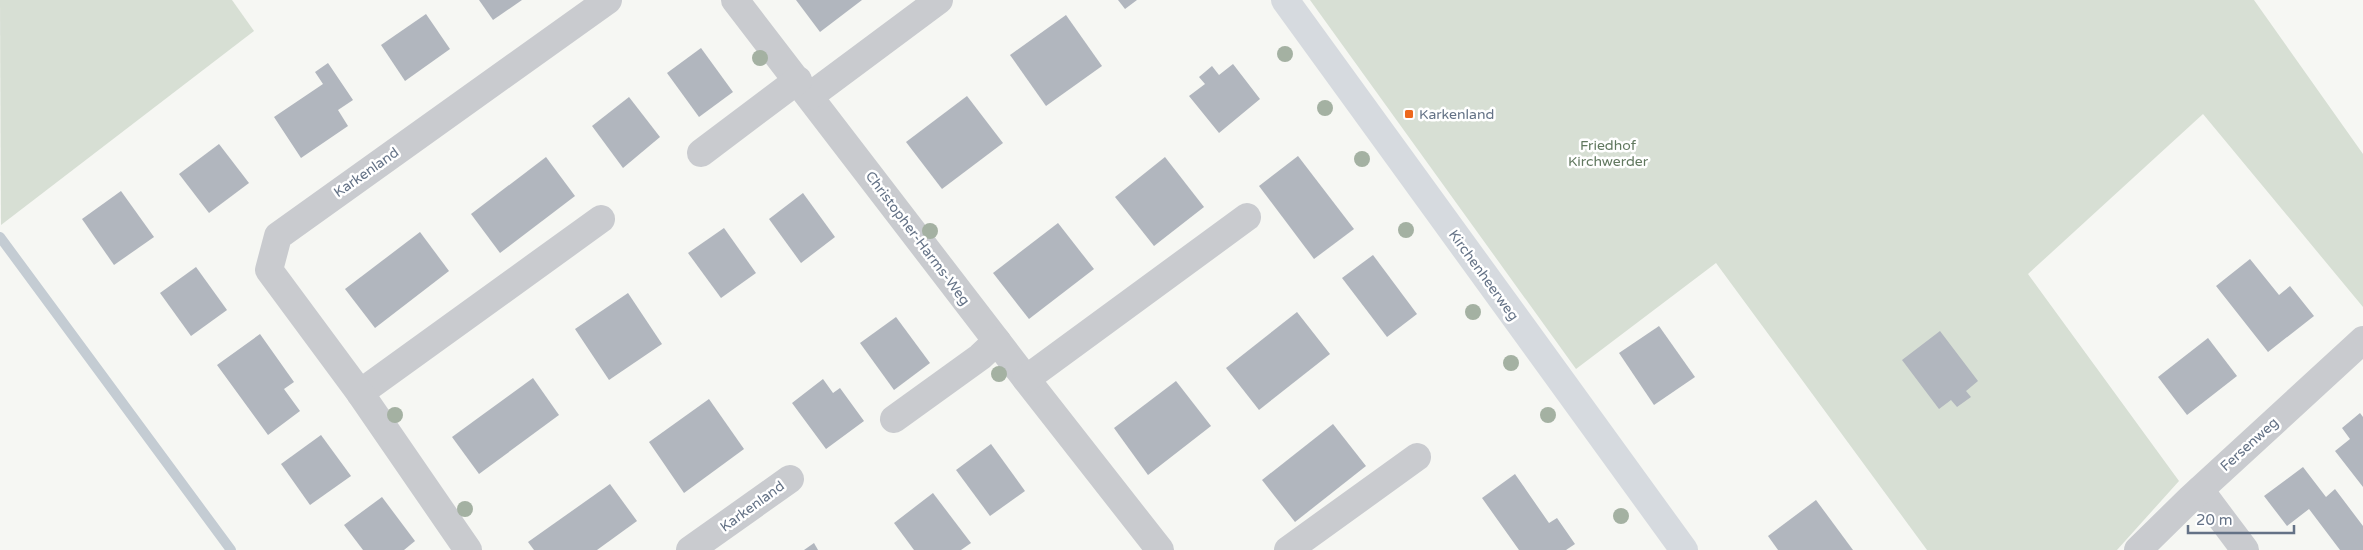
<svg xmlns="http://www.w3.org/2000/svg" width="2363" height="550" font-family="'Varela Round',sans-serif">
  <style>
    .green { fill: #d7dfd4 }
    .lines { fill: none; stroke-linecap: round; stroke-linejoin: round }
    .stream { stroke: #c4ccd3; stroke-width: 10 }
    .building { fill: #b1b6be }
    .minor { stroke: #c9cbcf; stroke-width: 28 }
    .major { stroke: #d6dadf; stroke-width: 28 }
    .tree { fill: #a4b1a2 }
    .poi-dot { fill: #ed691d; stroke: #fff; stroke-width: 2 }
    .labels { text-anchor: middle; stroke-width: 5; stroke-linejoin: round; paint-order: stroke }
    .poi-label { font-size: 14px; fill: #647286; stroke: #fff; text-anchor: start }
    .park-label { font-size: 14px; fill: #61785f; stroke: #fff }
    .street-label { font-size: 14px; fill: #647286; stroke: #fff }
  </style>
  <rect width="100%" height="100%" fill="#f6f7f3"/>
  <!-- green -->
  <g class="green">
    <polygon points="0,0 232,0 254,31 1,225"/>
    <polygon points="1310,0 2254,0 2363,154 2363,307 2203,114 2028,274 2179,481 2117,550 1927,550 1716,263 1576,369"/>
  </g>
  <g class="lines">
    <!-- stream -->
    <polyline class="stream" points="0,237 231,550"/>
  </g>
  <!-- building -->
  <g class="building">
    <polygon points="479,0 522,0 493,20"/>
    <polygon points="796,0 862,0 820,32"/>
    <polygon points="1118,0 1137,0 1125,9"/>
    <polygon points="426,14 450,49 405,81 381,45"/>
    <polygon points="1066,15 1102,66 1046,106 1010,55"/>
    <polygon points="701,48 733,92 699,117 667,73"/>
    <polygon points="328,63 353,100 338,110 348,126 301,158 274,117 323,84 315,72"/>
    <polygon points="1233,64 1260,99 1219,133 1189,96 1205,84 1199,77 1212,66 1219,75"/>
    <polygon points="967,96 1003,143 942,189 906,142"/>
    <polygon points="629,97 660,137 623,168 592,126"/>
    <polygon points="219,144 249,183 209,213 179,174"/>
    <polygon points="1298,156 1354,229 1314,259 1259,186"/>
    <polygon points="546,157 575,196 500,253 471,214"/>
    <polygon points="1165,157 1204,207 1154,246 1115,197"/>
    <polygon points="121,191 154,237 114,265 82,219"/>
    <polygon points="803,193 835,237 801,263 769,219"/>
    <polygon points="1058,223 1094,269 1029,319 993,273"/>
    <polygon points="724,228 756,273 721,298 688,253"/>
    <polygon points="420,232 449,271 375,328 345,289"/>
    <polygon points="1373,255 1417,314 1387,337 1342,278"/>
    <polygon points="2250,259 2279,295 2290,286 2314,316 2268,352 2216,286"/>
    <polygon points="196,267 227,310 191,336 160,293"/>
    <polygon points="628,293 662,344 609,380 575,329"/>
    <polygon points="1297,312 1330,354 1259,410 1226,368"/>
    <polygon points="896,317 930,363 894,390 860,343"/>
    <polygon points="1659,326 1695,377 1654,405 1619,353"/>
    <polygon points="1940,331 1978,381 1966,391 1971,397 1957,407 1951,400 1939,409 1902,360"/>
    <polygon points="260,334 294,382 284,389 300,411 268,435 217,365"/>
    <polygon points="2208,338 2237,376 2187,415 2158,377"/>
    <polygon points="533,378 559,415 479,474 452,437"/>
    <polygon points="823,379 833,393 840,388 864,421 826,449 792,403"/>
    <polygon points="1176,381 1211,426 1148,475 1114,428"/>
    <polygon points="709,399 744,449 684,493 649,442"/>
    <polygon points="2360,413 2363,417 2363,487 2335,451 2350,439 2342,428"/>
    <polygon points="1333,424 1366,466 1295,522 1262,480"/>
    <polygon points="321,435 351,476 310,505 281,464"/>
    <polygon points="991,444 1025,491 990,516 956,470"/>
    <polygon points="2303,467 2326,497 2335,489 2363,526 2363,550 2340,550 2309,509 2287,526 2264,496"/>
    <polygon points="1515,474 1549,523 1557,518 1575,544 1566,550 1519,550 1482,498"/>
    <polygon points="610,484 637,521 597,550 534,550 528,542"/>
    <polygon points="933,493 971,543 961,550 914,550 894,523"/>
    <polygon points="382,497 415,541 404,550 363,550 344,525"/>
    <polygon points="1816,500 1853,550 1778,550 1768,536"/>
    <polygon points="814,543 818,550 804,550"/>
  </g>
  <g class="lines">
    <!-- minor -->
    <g class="minor">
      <polyline points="735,0 1026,379 1160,550"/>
      <polyline points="810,96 939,0"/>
      <polyline points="701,153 798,80"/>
      <polyline points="1026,379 1247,217"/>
      <polyline points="360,393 601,219"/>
      <polyline points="894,419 980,357 997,341"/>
      <polyline points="2200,490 2245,550"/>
      <polyline points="468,550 360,393 269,270 278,236 608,0"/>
      <polyline points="690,550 790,479"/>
      <polyline points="1288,550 1417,457"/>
      <polyline points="2138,550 2191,498 2363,340"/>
    </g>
    <!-- major -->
    <polyline class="major" points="1285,0 1684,550"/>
  </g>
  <!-- trees -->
  <g class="tree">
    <circle cx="1285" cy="54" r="8"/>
    <circle cx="760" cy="58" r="8"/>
    <circle cx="1325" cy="108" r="8"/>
    <circle cx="1362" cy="159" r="8"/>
    <circle cx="1406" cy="230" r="8"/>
    <circle cx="930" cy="231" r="8"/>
    <circle cx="1473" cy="312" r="8"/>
    <circle cx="1511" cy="363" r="8"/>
    <circle cx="999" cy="374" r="8"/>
    <circle cx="395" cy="415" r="8"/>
    <circle cx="1548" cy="415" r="8"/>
    <circle cx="465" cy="509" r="8"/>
    <circle cx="1621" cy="516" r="8"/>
  </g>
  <!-- markers -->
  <rect class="poi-dot" x="1404" y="109" width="10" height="10" rx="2.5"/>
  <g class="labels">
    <!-- poi labels -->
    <g class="poi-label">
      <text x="1419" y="119">Karkenland</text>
    </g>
    <!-- park labels -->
    <g class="park-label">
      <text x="1608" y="150">Friedhof<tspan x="1608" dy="16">Kirchwerder</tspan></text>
    </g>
    <!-- street labels -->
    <g class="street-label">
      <text transform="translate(366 172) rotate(-35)" y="5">Karkenland</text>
      <text transform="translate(918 238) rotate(53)" y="5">Christopher-Harms-Weg</text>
      <text transform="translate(1484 275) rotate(54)" y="5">Kirchenheerweg</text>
      <text transform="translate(2249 444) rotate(-42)" y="5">Fersenweg</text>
      <text transform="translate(752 506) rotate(-36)" y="5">Karkenland</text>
    </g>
  </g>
  <!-- scale -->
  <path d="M2188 525v8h106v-8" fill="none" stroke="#647286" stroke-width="2.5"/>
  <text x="2196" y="525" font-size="15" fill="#647286" stroke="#ffffff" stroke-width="4" paint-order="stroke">20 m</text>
</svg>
